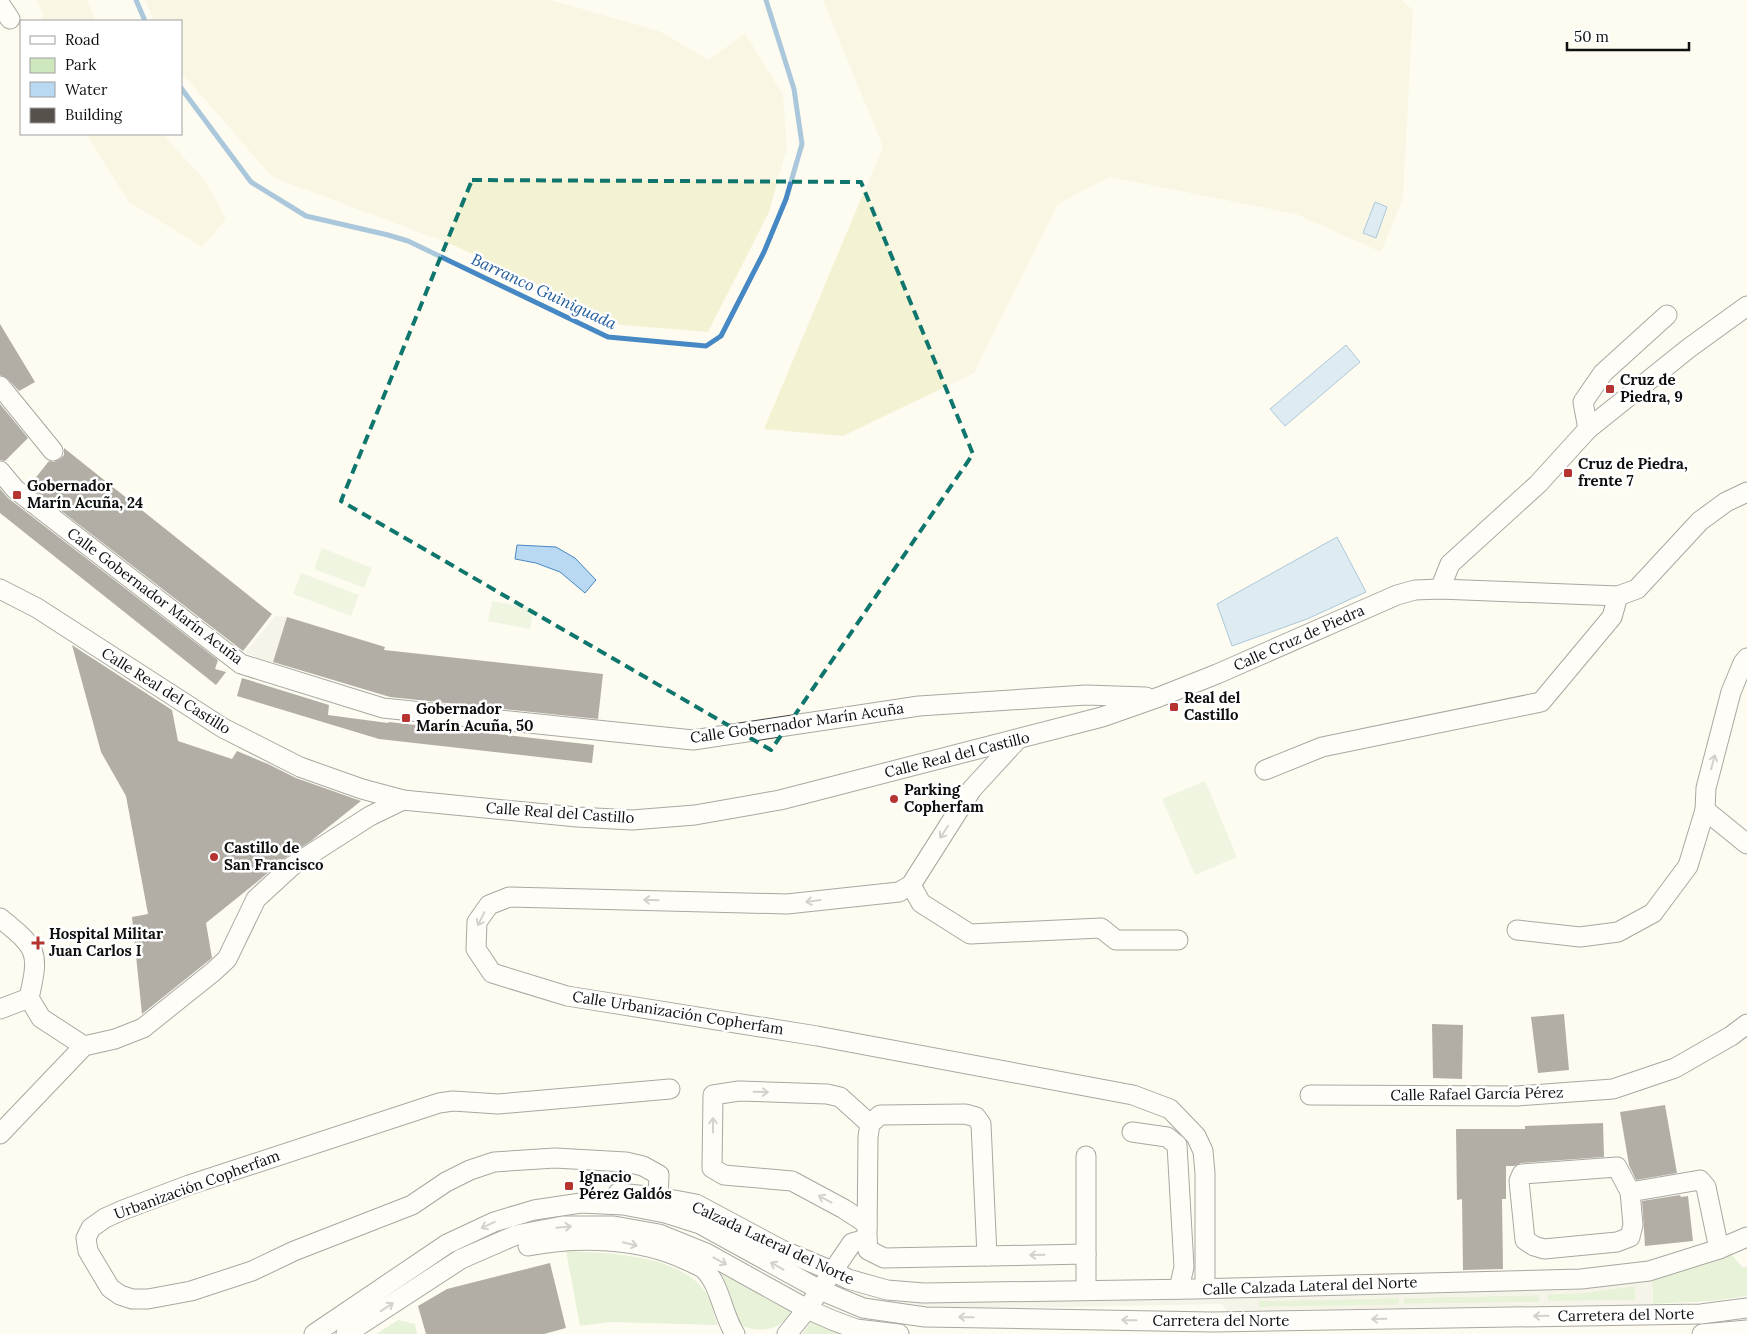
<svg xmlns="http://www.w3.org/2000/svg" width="1747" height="1334" font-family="Lora,serif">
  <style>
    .farmland { fill: #f3f2d2 }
    .green { fill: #cfe7bd }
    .pitch { fill: #e1eece }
    .plaza { fill: #eeece0; fill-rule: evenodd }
    .water { fill: #b9d8f2; stroke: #4588c4 }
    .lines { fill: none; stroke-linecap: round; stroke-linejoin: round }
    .stream { stroke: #4588c4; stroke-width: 5 }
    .building { fill: #57514c }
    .minor-casing { stroke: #424242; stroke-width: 21 }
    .minor { stroke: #fff; stroke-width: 19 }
    .oneway { stroke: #9f9f9f }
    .marked { fill: none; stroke: #0f766e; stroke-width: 4; stroke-dasharray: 10 6; stroke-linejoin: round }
    .poi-dot { fill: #b53430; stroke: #fff; stroke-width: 2 }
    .labels { text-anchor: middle; stroke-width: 5; stroke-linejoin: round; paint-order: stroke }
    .poi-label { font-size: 15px; font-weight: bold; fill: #0f0f0f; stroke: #fff; text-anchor: start }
    .street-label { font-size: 15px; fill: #0f0f0f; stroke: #fff }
    .water-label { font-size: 16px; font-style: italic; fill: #205a98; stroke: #fff }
  </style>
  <rect width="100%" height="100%" fill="#fefcf1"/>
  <!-- farmland -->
  <g class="farmland">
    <polygon points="37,0 87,0 96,21 43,21 43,15"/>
    <polygon points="145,0 551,0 659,31 709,60 745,33 783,95 787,148 769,212 708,332 621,325 453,245 272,177 181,72 181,21 154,21"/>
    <polygon points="823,0 1402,0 1413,10 1403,198 1381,252 1296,214 1110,177 1058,204 974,373 843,436 764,429 883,147"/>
    <polygon points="86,134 162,134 204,179 226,219 202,247 129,202"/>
  </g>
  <!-- green -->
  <g class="green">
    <path d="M566,1251C609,1253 684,1254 708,1296C713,1304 713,1316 718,1325L609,1322L580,1326Z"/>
    <polygon points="1731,1254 1743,1268 1747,1266 1747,1296 1712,1301 1653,1304 1652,1278"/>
    <path d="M720,1273L723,1274L793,1311C780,1331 758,1334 739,1324Z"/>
    <polygon points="1635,1286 1635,1300 1548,1302 1548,1294 1580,1293"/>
    <polygon points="1539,1295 1539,1302 1404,1304 1404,1298"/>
    <polygon points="1399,1298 1399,1305 1259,1307 1259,1301"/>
    <polygon points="398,1320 415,1324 417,1334 376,1334"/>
    <polygon points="811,1321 846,1334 802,1334"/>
  </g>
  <!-- pitch -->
  <g class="pitch">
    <polygon points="322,548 372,568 364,588 314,569"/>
    <polygon points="301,573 359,595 351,616 293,594"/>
    <polygon points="492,601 534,609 530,629 488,621"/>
    <polygon points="1205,781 1237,857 1195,875 1162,799"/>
  </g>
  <!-- plaza -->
  <g class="plaza">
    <polygon points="275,616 287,617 273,662 245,653"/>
    <path d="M1652,1278L1653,1304L1227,1311L1222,1304L958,1309L923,1308L868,1301L851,1292L886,1301L914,1303L916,1301H932L935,1303L1064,1300L1074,1298L1076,1300L1565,1290ZM1635,1286V1300L1548,1301V1294L1580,1293ZM1539,1295V1302L1404,1304V1298ZM1399,1298L1398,1305L1259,1307V1301Z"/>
  </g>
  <!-- water -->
  <g class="water">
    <polygon points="1375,202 1387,207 1376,238 1363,233"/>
    <polygon points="1346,345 1360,362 1285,426 1270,409"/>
    <polygon points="1337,537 1366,592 1307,619 1232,646 1217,604"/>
    <polygon points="517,545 556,547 575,558 596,580 585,593 560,572 536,563 515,559"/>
  </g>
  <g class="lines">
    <!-- stream -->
    <g class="stream">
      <polyline points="136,0 145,21"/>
      <polyline points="181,88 251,182 306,216 388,235 408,241 608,337 706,346 721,336 764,252 786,199 802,144 794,89 766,0"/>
    </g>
  </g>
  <!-- building -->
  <g class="building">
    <polygon points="0,324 35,382 19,391 8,379 0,375"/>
    <polygon points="0,404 28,438 5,461 0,460"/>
    <polygon points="64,448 272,614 243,651 29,486 49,461 54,462 60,459 64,455"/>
    <polygon points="0,489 8,498 218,660 215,669 226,672 216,685 0,513"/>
    <polygon points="287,617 385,647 384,650 603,674 598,719 390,697 273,662"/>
    <polygon points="72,645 172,710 178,741 232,759 237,751 268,764 296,778 361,801 311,841 285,858 257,882 206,923 212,958 142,1014 132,917 148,914 126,796 101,752"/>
    <polygon points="242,678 329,705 328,715 388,723 389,722 594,745 592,763 379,739 237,696"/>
    <polygon points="1564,1014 1569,1070 1538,1073 1531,1017"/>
    <polygon points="1432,1024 1463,1025 1462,1079 1433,1078"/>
    <polygon points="1665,1105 1677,1173 1636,1180 1629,1165 1620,1112"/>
    <polygon points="1603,1123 1604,1157 1521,1163 1514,1166 1506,1166 1506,1199 1502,1199 1503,1269 1463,1270 1462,1199 1457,1200 1456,1129 1525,1129 1525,1126"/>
    <polygon points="1680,1195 1681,1197 1688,1196 1693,1241 1645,1246 1642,1201"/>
    <polygon points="550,1263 566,1328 544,1334 426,1334 418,1306 447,1289"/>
  </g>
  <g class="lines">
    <!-- minor casing -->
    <g class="minor-casing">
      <g id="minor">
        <polyline points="0,4 10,19"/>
        <polyline points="0,386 53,451"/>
        <polyline points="1588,429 1583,402 1603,373 1667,315"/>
        <polyline points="0,471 15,489 241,664 383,708 693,740 919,706 1086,695 1146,697"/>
        <polyline points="0,589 37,608 223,728 300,767 362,789 403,800 577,817 632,820 695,815 780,800 1102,717 1159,697 1217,674 1397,595 1415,590 1440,589 1618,596 1637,589 1700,521 1726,502 1747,492"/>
        <polyline points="1440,589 1450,564 1538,484 1588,429 1689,348 1747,306"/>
        <polyline points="1017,740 972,789 911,885 899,892 787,904 509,897 489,905 477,922 476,949 492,973 567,996 817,1036 1133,1095 1170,1109 1196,1136 1203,1151 1205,1173 1205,1288"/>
        <polyline points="1265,770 1322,747 1541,702 1612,617 1618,596"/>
        <polyline points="1705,810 1747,844"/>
        <polyline points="911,885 921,903 970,934 1101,928 1116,940 1178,940"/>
        <path d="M0,918C37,948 40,951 29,998L41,1018L84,1046"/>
        <polyline points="1517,930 1580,937 1618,932 1653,913 1688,866 1705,810 1706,788 1731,692 1743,663 1747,658"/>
        <polyline points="0,1009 29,998"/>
        <polyline points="1310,1095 1517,1096 1613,1089 1675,1068 1731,1036 1747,1024"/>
        <polygon points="965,1114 976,1117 981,1124 987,1256 884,1258 868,1250 867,1239 868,1137 870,1124 880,1115"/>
        <polyline points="1132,1132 1167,1137 1177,1145 1184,1267 1179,1289"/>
        <polyline points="0,1134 84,1046 115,1039 143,1028 213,972 227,959 256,899 292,866 370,816 403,800"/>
        <polyline points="1086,1156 1086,1290"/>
        <polyline points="1630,1192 1617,1167 1522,1174 1519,1181 1525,1240 1534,1246 1544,1249 1617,1242 1630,1237 1633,1225 1630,1192 1700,1180 1706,1187 1719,1249"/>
        <polyline points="618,1193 658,1197 696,1204 782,1250 832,1271 848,1279 887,1290 924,1293 1194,1289 1581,1279 1649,1271 1719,1249 1747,1237"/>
        <polyline points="658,1197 659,1175 643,1166 626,1162 555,1158 494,1162 470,1170 446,1182 412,1205 294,1251 252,1271 191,1291 148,1299 132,1299 120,1295 110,1288 88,1251 86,1238 91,1228 105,1218 123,1210 189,1185 439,1103 453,1101 498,1104 670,1089"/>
        <polyline points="867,1224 844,1209 792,1181 724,1175 712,1168 713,1095 739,1091 827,1094 840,1097 870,1124"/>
        <path d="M528,1246C578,1236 640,1238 686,1260C692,1263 699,1265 704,1269C721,1286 722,1314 735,1334"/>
        <polyline points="987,1256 1086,1254"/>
        <polyline points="314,1334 447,1244 494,1222 534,1210 581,1203 623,1205 665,1213 700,1224 820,1290 863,1308 925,1317 1212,1322 1701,1314 1747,1308"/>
        <polyline points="346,1334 461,1259 516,1235 563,1226 614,1226 659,1234 706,1253 807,1309 832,1320 856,1329 899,1334"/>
        <polyline points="787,1334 807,1309 852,1243 867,1239"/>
        <polyline points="1702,1334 1747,1330"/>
      </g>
    </g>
    <!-- minor -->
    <use href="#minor" class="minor"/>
  </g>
  <!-- one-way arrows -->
  <defs><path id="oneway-shaft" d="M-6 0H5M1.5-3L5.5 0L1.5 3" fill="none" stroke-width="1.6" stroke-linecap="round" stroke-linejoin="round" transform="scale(1.25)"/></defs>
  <g class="oneway">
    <use href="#oneway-shaft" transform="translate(1713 762) rotate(-75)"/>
    <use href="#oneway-shaft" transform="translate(944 832) rotate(123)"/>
    <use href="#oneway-shaft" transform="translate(651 900) rotate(-178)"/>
    <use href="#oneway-shaft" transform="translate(813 901) rotate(172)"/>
    <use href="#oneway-shaft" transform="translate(481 919) rotate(116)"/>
    <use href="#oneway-shaft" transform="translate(761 1092) rotate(2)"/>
    <use href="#oneway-shaft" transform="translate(713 1125) rotate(-90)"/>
    <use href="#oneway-shaft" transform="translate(825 1199) rotate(-152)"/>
    <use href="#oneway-shaft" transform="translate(488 1225) rotate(155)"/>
    <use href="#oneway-shaft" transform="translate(564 1227) rotate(-5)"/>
    <use href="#oneway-shaft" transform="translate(630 1244) rotate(13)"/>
    <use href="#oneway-shaft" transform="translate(1037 1255) rotate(179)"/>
    <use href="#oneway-shaft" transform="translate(720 1261) rotate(29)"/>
    <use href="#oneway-shaft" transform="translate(777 1266) rotate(-151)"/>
    <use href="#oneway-shaft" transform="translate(387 1307) rotate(-33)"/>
    <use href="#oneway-shaft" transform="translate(1541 1316) rotate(179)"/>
    <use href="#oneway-shaft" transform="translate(966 1317) rotate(-179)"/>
    <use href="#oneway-shaft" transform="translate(1379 1319) rotate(179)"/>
    <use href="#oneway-shaft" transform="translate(1129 1320) rotate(-179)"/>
  </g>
  <!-- marked area -->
  <path d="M0 0H1747V1334H0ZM472,180L861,182L973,454L771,750L341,501Z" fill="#fefcf1" fill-opacity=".55" fill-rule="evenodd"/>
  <path class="marked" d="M472,180L861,182L973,454L771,750L341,501Z"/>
  <!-- markers -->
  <g class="poi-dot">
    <rect x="1605" y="384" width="10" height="10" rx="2.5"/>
    <rect x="1563" y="468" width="10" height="10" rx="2.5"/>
    <rect x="12" y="490" width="10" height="10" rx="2.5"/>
    <rect x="1169" y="702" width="10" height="10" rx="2.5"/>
    <rect x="401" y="713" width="10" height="10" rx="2.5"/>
    <circle cx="894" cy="799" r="5"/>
    <circle cx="214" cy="857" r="5"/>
    <path d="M35.5 935.5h5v5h5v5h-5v5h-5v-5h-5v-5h5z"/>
    <rect x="564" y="1181" width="10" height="10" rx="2.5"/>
  </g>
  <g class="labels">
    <!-- poi labels -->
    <g class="poi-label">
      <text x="1620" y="385">Cruz de<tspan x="1620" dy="17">Piedra, 9</tspan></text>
      <text x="1578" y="469">Cruz de Piedra,<tspan x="1578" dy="17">frente 7</tspan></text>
      <text x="27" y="491">Gobernador<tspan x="27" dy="17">Marín Acuña, 24</tspan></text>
      <text x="1184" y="703">Real del<tspan x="1184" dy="17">Castillo</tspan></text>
      <text x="416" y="714">Gobernador<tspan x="416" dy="17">Marín Acuña, 50</tspan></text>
      <text x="904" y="795">Parking<tspan x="904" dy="17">Copherfam</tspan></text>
      <text x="224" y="853">Castillo de<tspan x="224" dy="17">San Francisco</tspan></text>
      <text x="49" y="939">Hospital Militar<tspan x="49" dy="17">Juan Carlos I</tspan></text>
      <text x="579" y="1182">Ignacio<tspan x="579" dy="17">Pérez Galdós</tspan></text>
    </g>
    <!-- street labels -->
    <g class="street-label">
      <text transform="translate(155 596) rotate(37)" y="5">Calle Gobernador Marín Acuña</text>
      <text transform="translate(1299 638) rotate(-24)" y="5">Calle Cruz de Piedra</text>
      <text transform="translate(166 691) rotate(32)" y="5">Calle Real del Castillo</text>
      <text transform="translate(797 723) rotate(-8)" y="5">Calle Gobernador Marín Acuña</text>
      <text transform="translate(957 755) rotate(-14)" y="5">Calle Real del Castillo</text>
      <text transform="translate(560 813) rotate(4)" y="5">Calle Real del Castillo</text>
      <text transform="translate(678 1013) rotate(9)" y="5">Calle Urbanización Copherfam</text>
      <text transform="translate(1477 1094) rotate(-1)" y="5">Calle Rafael García Pérez</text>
      <text transform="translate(197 1185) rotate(-20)" y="5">Urbanización Copherfam</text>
      <text transform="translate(773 1243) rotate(25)" y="5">Calzada Lateral del Norte</text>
      <text transform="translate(1310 1286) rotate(-2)" y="5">Calle Calzada Lateral del Norte</text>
      <text transform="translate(1626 1315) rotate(-1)" y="5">Carretera del Norte</text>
      <text x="1221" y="1326">Carretera del Norte</text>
    </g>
    <!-- water labels -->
    <g class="water-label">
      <text transform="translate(544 291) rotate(25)" y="6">Barranco Guiniguada</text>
    </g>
  </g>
  <!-- legend -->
  <rect x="20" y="20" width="162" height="115" fill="#ffffff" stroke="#9f9f9f"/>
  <rect x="30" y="36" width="25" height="8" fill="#ffffff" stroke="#9f9f9f"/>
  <text x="65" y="45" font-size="15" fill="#0f0f0f">Road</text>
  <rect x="30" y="58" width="25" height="15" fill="#cfe7bd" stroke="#9f9f9f"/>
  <text x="65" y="70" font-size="15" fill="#0f0f0f">Park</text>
  <rect x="30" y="82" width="25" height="15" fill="#b9d8f2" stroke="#9f9f9f"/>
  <text x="65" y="95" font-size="15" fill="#0f0f0f">Water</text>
  <rect x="30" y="108" width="25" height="15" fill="#57514c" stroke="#9f9f9f"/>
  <text x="65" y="120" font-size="15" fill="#0f0f0f">Building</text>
  <!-- scale -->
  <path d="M1567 42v8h122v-8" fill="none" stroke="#0f0f0f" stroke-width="2.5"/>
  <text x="1574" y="42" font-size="15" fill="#0f0f0f" stroke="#ffffff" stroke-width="4" paint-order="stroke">50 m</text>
</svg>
